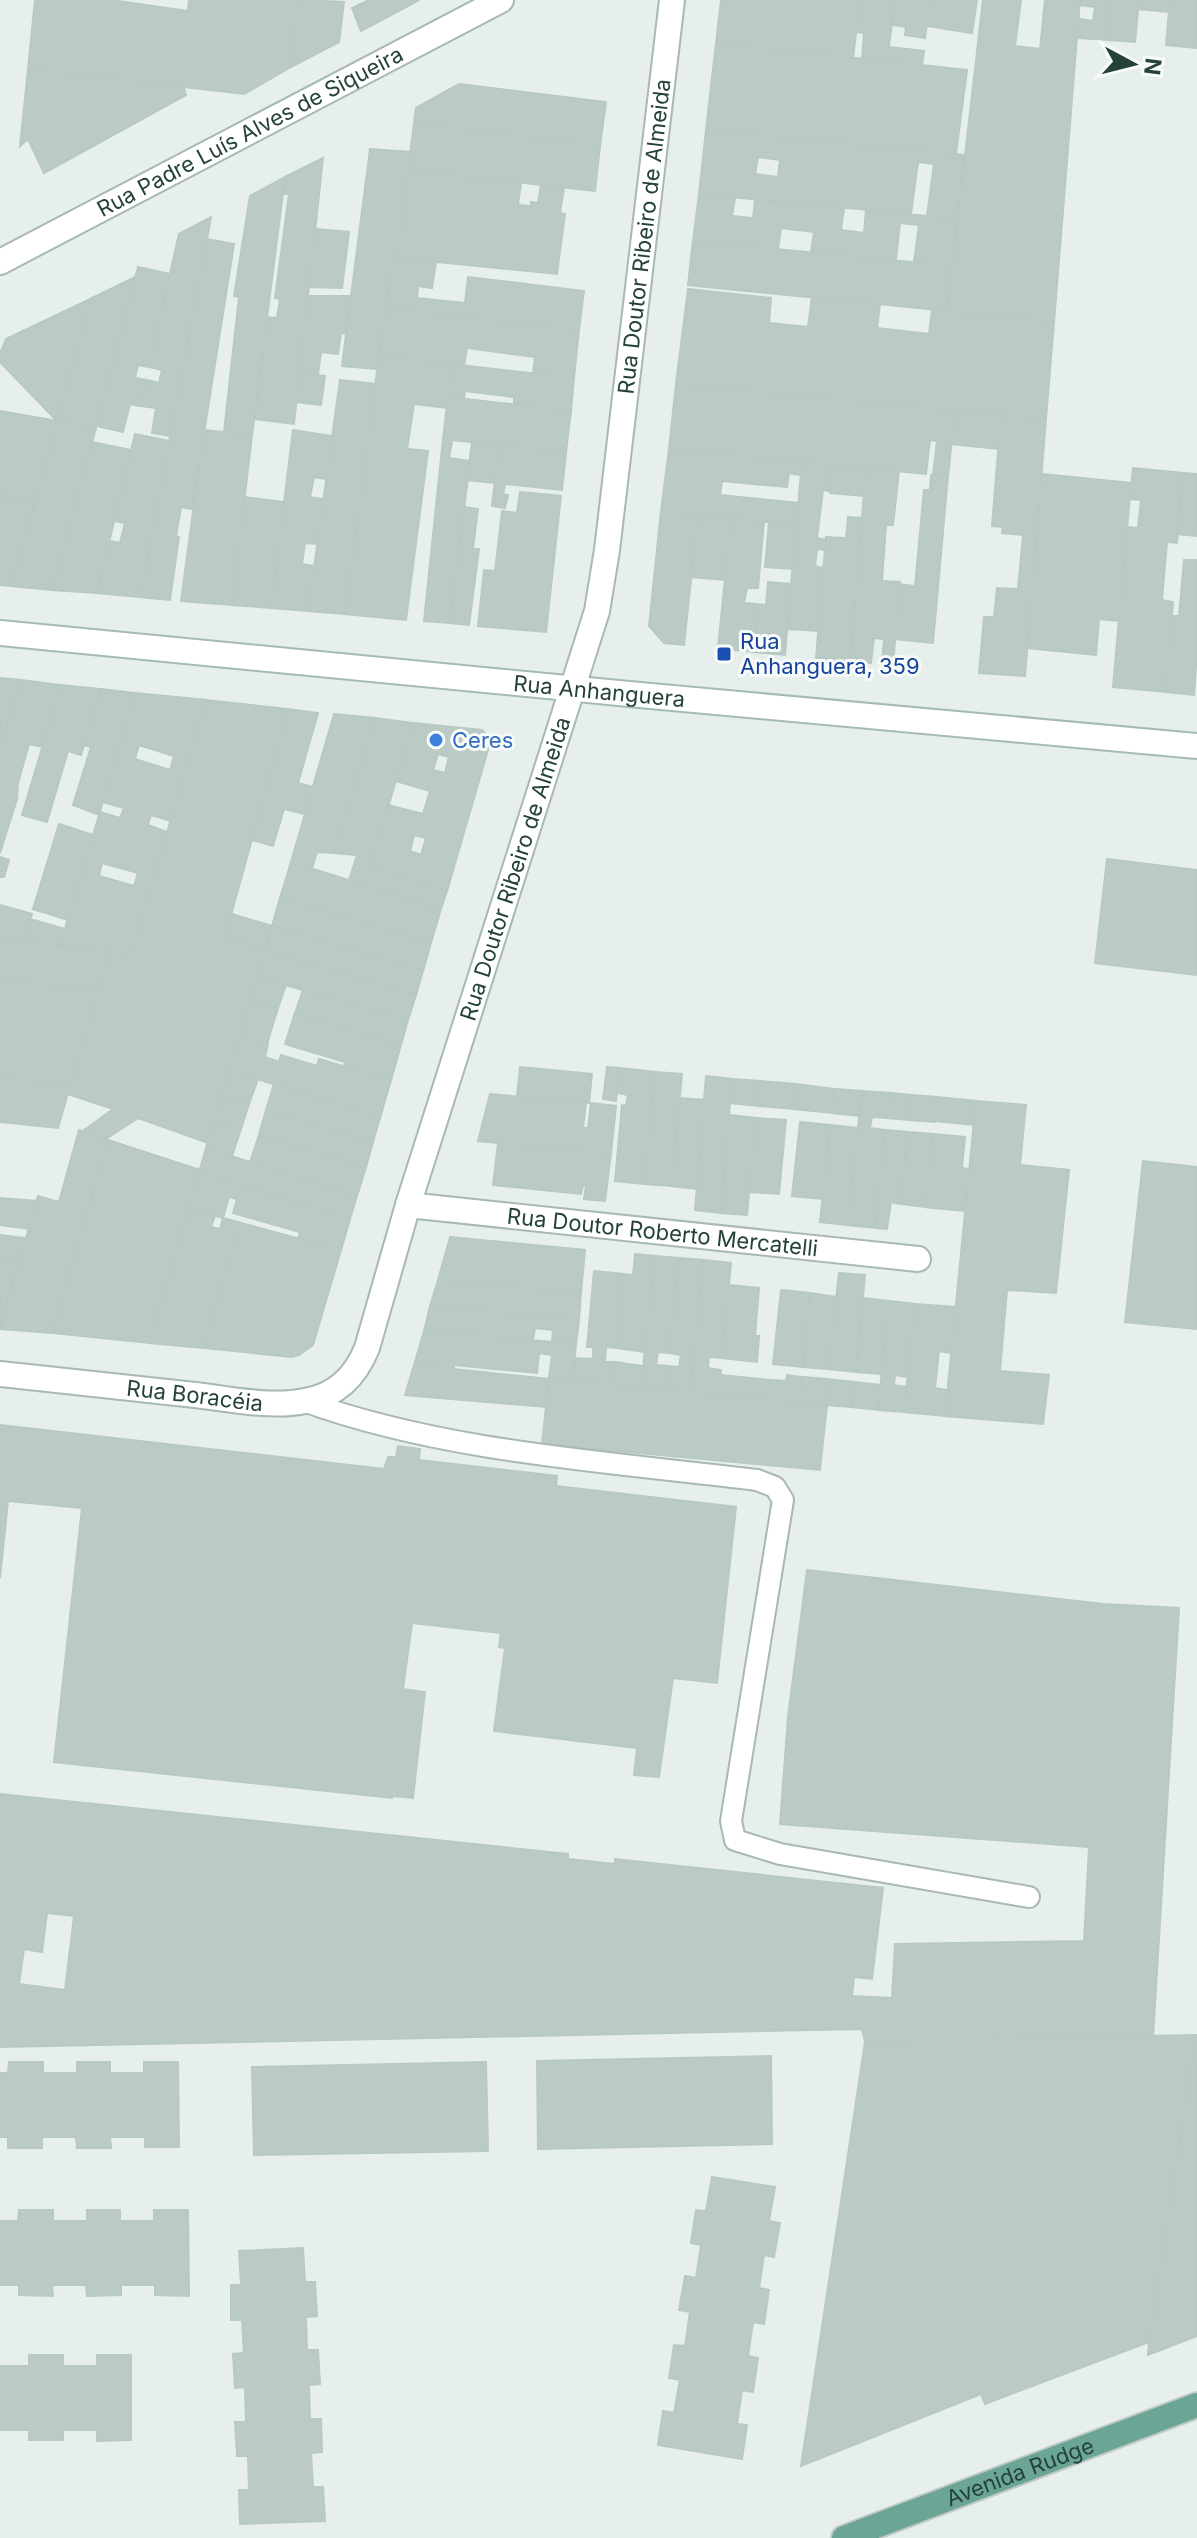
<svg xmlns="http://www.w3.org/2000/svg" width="1197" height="2538" font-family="Inter,sans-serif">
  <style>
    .building { fill: #bbcac4; stroke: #b8c9c2; stroke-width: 2; fill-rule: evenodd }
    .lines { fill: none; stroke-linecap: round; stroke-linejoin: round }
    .lane-casing { stroke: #a8b8b2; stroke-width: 24 }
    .street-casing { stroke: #a8b8b2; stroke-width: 28 }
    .secondary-casing { stroke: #a4bbb3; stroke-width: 28 }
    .primary-casing { stroke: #c2cac8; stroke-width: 28 }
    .lane { stroke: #fff; stroke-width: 20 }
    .street { stroke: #fff; stroke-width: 24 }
    .secondary { stroke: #fff; stroke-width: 24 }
    .primary { stroke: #6aa596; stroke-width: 24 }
    .transit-dot { fill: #1a4fb4; stroke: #f7fbf9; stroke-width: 3 }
    .shop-dot { fill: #3f7fe0; stroke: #f7fbf9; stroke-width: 3 }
    .labels { text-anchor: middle; stroke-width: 6; stroke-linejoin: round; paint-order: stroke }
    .street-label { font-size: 22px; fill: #24423a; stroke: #f7fbf9 }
    .transit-label { font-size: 22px; fill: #164399; stroke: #f7fbf9; text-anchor: start }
    .shop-label { font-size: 22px; fill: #366cbe; stroke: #f7fbf9; text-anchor: start }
  </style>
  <rect width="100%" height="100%" fill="#e6efeb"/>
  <!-- building -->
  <g class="building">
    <polygon points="35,0 111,0 188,11 189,0 298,0 291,67 244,94 28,69"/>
    <polygon points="298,0 344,2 339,42 291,67"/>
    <polygon points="369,0 419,0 361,31 352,8"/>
    <polygon points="721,0 860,0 853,58 716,43"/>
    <polygon points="860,0 895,0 887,61 862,59 864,33 856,32"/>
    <polygon points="895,0 930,0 925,38 905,35 906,27 892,25"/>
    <polygon points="930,0 977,0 972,33 927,26"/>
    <polygon points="983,0 1021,0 1015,46 1040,49 1045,0 1080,0 1054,322 947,311"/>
    <polygon points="1080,0 1112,0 1109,40 1077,38 1079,19 1093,21 1095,7 1080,5"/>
    <polygon points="1112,0 1139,0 1135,42 1109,40"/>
    <polygon points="1139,0 1170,0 1169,12 1138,9"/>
    <polygon points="1170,0 1197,0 1196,48 1166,45"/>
    <polygon points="716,43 967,70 956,154 706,130"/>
    <polygon points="889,47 924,51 922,65 887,61"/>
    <polygon points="28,69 183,86 186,95 44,173 28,139 20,146"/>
    <polygon points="459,84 606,102 600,146 414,123 416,108"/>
    <polygon points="414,123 600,146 595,191 408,170"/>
    <path d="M706,130L964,155L957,219L927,216L934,164L918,162L911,214L699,194ZM758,157L780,160L778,177L755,174Z"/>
    <polygon points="370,149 411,152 398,258 393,257 377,369 342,366"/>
    <polygon points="323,158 294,424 255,419 267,317 277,318 280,299 275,298 289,194 283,194 285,177"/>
    <polygon points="408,170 521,183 518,205 531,206 531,202 538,203 541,185 564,188 560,213 565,214 557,274 398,258"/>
    <polygon points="285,177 252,435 224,432 239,297 234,296 250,196"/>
    <polygon points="699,194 735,198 732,216 753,218 755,200 844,208 841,230 864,233 866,210 957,219 952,266 914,262 919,225 900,223 896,260 811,252 814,232 781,228 778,249 693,241"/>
    <polygon points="211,217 171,436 152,433 156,408 140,406 147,380 159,383 162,370 149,367 179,234"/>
    <polygon points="315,229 349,232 342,288 309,287"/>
    <polygon points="207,239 234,244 192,509 181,507 176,536 179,537 170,600 140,597"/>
    <polygon points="693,241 952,266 947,311 688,285"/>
    <polygon points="393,257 436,262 432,288 418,286 417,298 465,303 468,277 584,291 579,330 386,308"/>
    <polygon points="138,267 170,274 149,367 138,365 135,378 147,380 140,406 130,404 123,432 97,426"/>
    <polygon points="135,277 96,428 58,421 90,299"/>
    <polygon points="688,289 771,298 769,323 808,327 812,297 880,304 877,328 929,334 932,310 1054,322 1046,419 676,384"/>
    <polygon points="307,296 351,296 346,334 341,333 338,354 321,352 318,375 299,374"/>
    <polygon points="90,299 58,421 57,421 0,362 0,354 6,339"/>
    <polygon points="386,308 579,330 574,378 533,373 535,357 467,348 464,365 379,356"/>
    <polygon points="379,356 451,364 447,408 414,404 407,449 428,451 406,620 345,614"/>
    <polygon points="451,364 574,378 571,411 514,405 514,397 465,391 464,399 448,397"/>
    <polygon points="299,374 325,376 321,405 296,402"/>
    <polygon points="340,380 376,384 345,614 308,611"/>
    <polygon points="676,384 955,411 948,476 933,475 937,441 930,440 926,474 669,449"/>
    <polygon points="448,397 571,411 566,452 443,439"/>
    <polygon points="0,411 58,421 34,504 0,495"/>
    <polygon points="955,411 1001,415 999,449 951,444"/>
    <polygon points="1001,415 1046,419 1025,676 979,673 984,617 994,617 997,588 1018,589 1023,535 1002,533 1003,527 992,526"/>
    <polygon points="58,421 96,428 52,590 11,586"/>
    <polygon points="204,430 252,435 232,605 181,601"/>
    <polygon points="293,430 332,436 326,479 314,477 310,497 323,499 317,544 305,543 302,564 314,566 308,611 271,608"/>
    <polygon points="135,434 170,441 140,597 97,593 109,541 120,543 125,523 114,521"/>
    <polygon points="443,439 452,441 449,458 470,461 450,623 424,621"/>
    <polygon points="92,442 131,450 97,593 52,590"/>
    <polygon points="472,442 499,445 494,483 467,480"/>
    <polygon points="499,445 566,452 562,490 505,484 503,494 508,495 505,508 492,506"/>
    <polygon points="669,449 802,462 801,475 789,473 787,487 722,481 720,495 798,503 797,525 661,511"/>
    <polygon points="802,462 832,465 830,491 823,490 817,538 827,540 825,550 817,549 815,566 824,568 819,631 787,629"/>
    <polygon points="832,465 866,469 864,496 830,493"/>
    <polygon points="1133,468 1183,473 1177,543 1167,542 1162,600 1173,602 1166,692 1113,687 1127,527 1138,528 1141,500 1130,499"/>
    <polygon points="866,469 899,471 893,525 886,525 882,581 900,582 893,665 882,664 884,639 874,638 871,663 850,661"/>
    <polygon points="1183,473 1197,474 1197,536 1178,534"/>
    <polygon points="1042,474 1131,483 1119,621 1099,619 1096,655 1027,648"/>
    <polygon points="931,475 948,476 933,643 895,639 899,584 915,586 924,490 930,490"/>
    <polygon points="520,492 561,496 546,632 478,626 484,570 495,571 502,511 517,513"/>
    <polygon points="0,495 34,504 11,586 0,585"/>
    <polygon points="244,497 284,502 271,608 232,605"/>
    <polygon points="464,507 478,509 473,549 479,549 469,625 450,623"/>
    <polygon points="661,511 698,515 684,645 664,643 649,626"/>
    <polygon points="698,515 731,518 725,580 691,577"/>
    <polygon points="848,517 862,518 850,661 816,658 826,537 846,538"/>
    <polygon points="731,518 764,522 758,588 747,588 744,603 757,604 753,652 718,648"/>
    <polygon points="769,522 797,525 793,569 765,567"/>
    <polygon points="1184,560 1197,560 1197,652 1194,695 1166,692 1171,616 1179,616"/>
    <polygon points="768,582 791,584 785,655 753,652 757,604 766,605"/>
    <polygon points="0,678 21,680 0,749"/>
    <polygon points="21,680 61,685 43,747 29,744 18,783 17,799 0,853 0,749"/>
    <polygon points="61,685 101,689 81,755 68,751 47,822 22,815"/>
    <polygon points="101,689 135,693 99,815 73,805 91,747 84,745"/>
    <path d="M135,693L206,700L171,821L151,815L148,825L167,832L131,955L60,945L100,812L120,818L124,808L103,802ZM139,745L174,756L170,770L135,759ZM102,863L138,873L134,886L99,876Z"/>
    <polygon points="206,700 288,709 225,937 265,951 208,1143 138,1118 106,1139 83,1131 113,1109 68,1094 110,951 131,955"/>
    <polygon points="288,709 318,713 298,783 313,787 305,814 284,809 273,846 252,840"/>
    <polygon points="334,714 375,718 334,853 317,852 312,868 291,862"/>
    <polygon points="375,718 413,723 365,885 349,880 357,855 334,853"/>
    <path d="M413,723L482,730L489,738L488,750L447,891L370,867L388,805L423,814L430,791L396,781ZM438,754L449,757L445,773L433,770ZM414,835L426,838L421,855L410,851Z"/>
    <polygon points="59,824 93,835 68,920 33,909"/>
    <polygon points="0,857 9,860 4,877 0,877"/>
    <polygon points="1107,859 1197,870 1197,975 1095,963"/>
    <polygon points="291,862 441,909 431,943 280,898"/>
    <polygon points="370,867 447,891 441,909 365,885"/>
    <polygon points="280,898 431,943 423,971 272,926"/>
    <polygon points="0,905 32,914 23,942 0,939"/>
    <polygon points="232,914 272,926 265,949 225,937"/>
    <polygon points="30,919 65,929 60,945 23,942"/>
    <polygon points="272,926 423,971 416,995 265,951"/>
    <polygon points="0,939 110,951 98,991 0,979"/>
    <polygon points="265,951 416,995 408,1020 257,977"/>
    <polygon points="257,977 286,985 278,1008 250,999"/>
    <polygon points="0,979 98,991 70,1086 0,1077"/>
    <polygon points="303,990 408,1020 401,1045 295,1013"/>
    <polygon points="250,999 278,1008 267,1044 240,1036"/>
    <polygon points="295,1013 401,1045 391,1080 344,1066 345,1062 285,1044"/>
    <polygon points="240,1036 268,1044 265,1057 279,1062 281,1055 317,1066 319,1059 391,1080 380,1118 229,1070"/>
    <polygon points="520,1067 592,1074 589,1103 517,1096"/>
    <polygon points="607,1067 620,1068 616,1101 603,1099"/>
    <polygon points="620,1068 655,1072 644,1184 615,1181 622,1105 626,1106 628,1095 617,1093"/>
    <polygon points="229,1070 258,1079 249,1104 222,1096"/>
    <polygon points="655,1072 682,1074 671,1186 644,1184"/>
    <polygon points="706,1076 732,1079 721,1213 695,1210"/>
    <polygon points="0,1077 70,1086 58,1128 0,1122"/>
    <polygon points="732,1079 760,1081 758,1106 730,1103"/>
    <polygon points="760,1081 796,1084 794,1109 758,1106"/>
    <polygon points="274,1084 380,1118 373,1142 266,1110"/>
    <polygon points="796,1084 835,1089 832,1113 794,1109"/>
    <polygon points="835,1089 862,1091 859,1116 832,1113"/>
    <polygon points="862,1091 890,1093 887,1118 872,1117 870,1128 885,1130 875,1228 847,1225"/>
    <polygon points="890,1093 911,1095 909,1120 887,1118"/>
    <polygon points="490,1094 586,1103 583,1128 588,1128 591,1103 616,1106 611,1154 478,1141"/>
    <polygon points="911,1095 937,1097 935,1122 909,1120"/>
    <polygon points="222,1096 249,1104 241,1129 214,1121"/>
    <polygon points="937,1097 976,1101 974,1125 935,1121"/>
    <polygon points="680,1098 705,1100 697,1189 671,1186"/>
    <polygon points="976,1101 1026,1105 1020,1165 1069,1170 1056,1293 1007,1290 1000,1371 1049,1375 1043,1424 945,1416"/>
    <polygon points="266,1110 373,1142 366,1167 259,1135"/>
    <polygon points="729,1115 756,1118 747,1215 721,1213"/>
    <polygon points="756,1118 786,1120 779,1194 749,1192"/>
    <polygon points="214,1121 241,1129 232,1156 206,1148"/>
    <polygon points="800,1122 830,1125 822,1199 792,1196"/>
    <polygon points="830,1125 858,1128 847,1225 820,1222"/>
    <polygon points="79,1130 108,1140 52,1333 0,1329 38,1196 59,1202"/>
    <polygon points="885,1130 908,1132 901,1204 891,1202 887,1229 875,1228"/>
    <polygon points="908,1132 933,1134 925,1207 901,1204"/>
    <polygon points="933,1134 965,1137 962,1168 969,1169 964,1211 925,1207"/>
    <polygon points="259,1135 366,1167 357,1196 250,1162"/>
    <polygon points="108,1140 200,1170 149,1343 52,1333"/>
    <polygon points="498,1143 611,1154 605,1201 584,1199 586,1186 583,1185 581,1194 493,1185"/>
    <polygon points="206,1148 357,1196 350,1219 199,1172"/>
    <polygon points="1143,1161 1197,1167 1197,1329 1125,1322"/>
    <polygon points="199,1172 350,1219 341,1250 298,1238 300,1232 233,1213 237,1199 229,1197 223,1218 189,1208"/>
    <polygon points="0,1198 36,1201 29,1229 0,1225"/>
    <polygon points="189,1208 215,1216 211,1227 220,1229 223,1218 241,1223 203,1348 149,1343"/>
    <polygon points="241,1223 341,1250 313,1345 299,1355 292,1357 203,1348"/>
    <polygon points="0,1235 25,1238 19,1260 0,1258"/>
    <polygon points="450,1237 585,1250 581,1293 438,1280"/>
    <polygon points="635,1254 655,1256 645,1352 616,1348 624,1274 633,1275"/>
    <polygon points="655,1256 679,1258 669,1353 658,1352 656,1365 668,1366 665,1390 641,1387"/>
    <polygon points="0,1258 19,1260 0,1325"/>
    <polygon points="679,1258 704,1260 690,1392 665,1390 668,1366 679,1367 681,1355 669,1353"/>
    <polygon points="704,1260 731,1263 722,1358 709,1357 708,1368 721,1370 719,1395 690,1392"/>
    <polygon points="594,1271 624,1274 616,1348 606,1347 605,1362 615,1362 613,1385 573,1381 575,1358 593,1359 593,1347 587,1347"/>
    <polygon points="839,1273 865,1275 856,1372 828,1369"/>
    <polygon points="438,1280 581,1293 579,1320 430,1306"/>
    <polygon points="729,1285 759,1288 755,1336 759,1336 757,1362 722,1358"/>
    <polygon points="781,1290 810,1293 803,1367 773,1364"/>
    <polygon points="810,1293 837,1297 828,1369 803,1367"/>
    <polygon points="863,1298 889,1301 881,1374 856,1372"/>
    <polygon points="889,1301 915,1304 908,1377 895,1375 894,1385 907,1387 904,1412 878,1410"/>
    <polygon points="915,1304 956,1307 951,1353 939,1351 935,1388 947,1390 945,1416 904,1412"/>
    <polygon points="430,1306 579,1320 576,1344 552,1342 553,1330 535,1328 533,1340 424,1331"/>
    <polygon points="424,1331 576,1344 573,1381 549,1378 552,1355 539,1353 537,1373 454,1365 454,1369 414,1365"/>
    <polygon points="615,1362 643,1366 641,1387 613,1385"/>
    <polygon points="414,1365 549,1379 546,1407 405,1395"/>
    <polygon points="720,1375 760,1379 759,1399 719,1395"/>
    <polygon points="787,1375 802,1377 800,1402 759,1399 760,1379 786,1381"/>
    <polygon points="802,1377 827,1379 825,1405 800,1402"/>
    <polygon points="549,1378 827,1405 820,1470 542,1444"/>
    <polygon points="827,1379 854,1382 852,1407 825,1405"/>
    <polygon points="854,1382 880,1385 878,1410 852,1407"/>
    <polygon points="0,1425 384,1469 388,1457 396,1457 398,1446 420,1449 419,1460 557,1476 556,1486 736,1507 717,1683 673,1678 659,1777 634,1775 637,1748 494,1731 505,1648 499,1647 501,1633 412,1623 403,1689 425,1692 413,1798 392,1796 392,1798 54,1762 82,1508 8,1501 0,1578"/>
    <path d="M807,1570L1103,1604L1179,1608L1153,2037L865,2042L862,2029L0,2047V1794L568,1854V1859L615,1864V1859L883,1888L872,1979L854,1977L852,1996L892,1998L895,1944L1084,1941L1089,1847L780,1824L788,1717ZM47,1913L74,1916L65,1990L19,1984L24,1949L42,1952Z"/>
    <polygon points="1196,2035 1149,2342 985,2404 981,2394 801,2466 865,2042"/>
    <polygon points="1196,2035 1197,2336 1148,2355 1149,2342"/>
    <polygon points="771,2056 772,2144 538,2149 537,2061"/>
    <polygon points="9,2062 43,2062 43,2073 77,2073 77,2062 110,2062 110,2073 144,2073 144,2062 178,2062 179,2147 145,2147 145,2137 110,2137 111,2148 77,2148 76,2137 42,2137 42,2148 8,2148 8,2137 0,2137 0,2073 8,2073"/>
    <polygon points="486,2062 488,2151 254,2155 252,2067"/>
    <polygon points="712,2177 775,2187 769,2221 780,2223 774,2257 764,2255 759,2288 769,2290 764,2324 753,2322 748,2356 758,2358 753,2392 742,2390 737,2424 747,2425 742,2459 658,2445 663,2411 674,2413 680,2380 669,2378 674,2345 685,2346 690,2312 679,2310 685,2276 696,2278 701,2245 691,2243 696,2210 706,2211"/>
    <polygon points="19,2210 53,2210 53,2221 87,2221 87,2210 120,2210 120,2221 154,2221 154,2210 188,2210 189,2296 155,2295 155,2285 121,2285 121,2295 87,2296 86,2285 52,2285 53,2296 19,2295 19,2285 0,2285 0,2221 18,2221"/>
    <polygon points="303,2248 305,2282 315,2282 317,2316 306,2317 307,2350 318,2350 320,2384 309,2385 310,2419 321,2419 322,2452 311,2453 313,2487 323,2487 325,2521 240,2524 239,2490 249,2490 248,2456 237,2456 235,2422 246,2422 245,2387 235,2388 233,2354 244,2353 242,2320 231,2320 231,2285 241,2285 239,2251"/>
    <polygon points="29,2355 63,2355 63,2366 97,2366 97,2355 131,2355 131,2440 97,2441 97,2430 63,2430 63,2440 29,2440 29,2430 0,2430 0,2366 29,2366"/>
  </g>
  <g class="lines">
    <!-- lane casing -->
    <g class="lane-casing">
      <path id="lane" d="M304,1401C443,1452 610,1462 757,1480L775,1487L783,1500L731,1821L735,1840L780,1854L1029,1897"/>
    </g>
    <!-- street casing -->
    <g class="street-casing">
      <g id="street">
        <path id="s1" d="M0,262L501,0"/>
        <path id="s2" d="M408,1205L918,1259"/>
        <path id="s3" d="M0,1374C65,1381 130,1388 195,1395C230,1399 271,1408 305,1401C337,1395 355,1377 367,1348L408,1205L597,611L607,550L672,0"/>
      </g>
    </g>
    <!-- secondary casing -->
    <g class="secondary-casing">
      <g id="secondary">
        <path id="s4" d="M0,633L629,694L1197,746"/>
      </g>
    </g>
    <!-- primary casing -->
    <g class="primary-casing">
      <g id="primary">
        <path id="s5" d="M844,2538L1197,2405"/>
      </g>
    </g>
    <!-- lane -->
    <use href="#lane" class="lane"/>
    <!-- street -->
    <use href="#street" class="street"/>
    <!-- secondary -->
    <use href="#secondary" class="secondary"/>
    <!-- primary -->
    <use href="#primary" class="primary"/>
  </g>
  <!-- markers -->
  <rect class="transit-dot" x="716" y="646" width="16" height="16" rx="4"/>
  <circle class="shop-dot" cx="436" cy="740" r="8"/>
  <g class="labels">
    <!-- street labels -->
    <g class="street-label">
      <text dy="8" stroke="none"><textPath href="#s1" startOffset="282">Rua Padre Luís Alves de Siqueira</textPath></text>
      <text dy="8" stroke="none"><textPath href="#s3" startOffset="1542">Rua Doutor Ribeiro de Almeida</textPath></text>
      <text dy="8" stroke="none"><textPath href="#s4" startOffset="602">Rua Anhanguera</textPath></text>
      <text dy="8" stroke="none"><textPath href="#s3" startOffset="894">Rua Doutor Ribeiro de Almeida</textPath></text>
      <text dy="8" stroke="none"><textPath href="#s2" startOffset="256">Rua Doutor Roberto Mercatelli</textPath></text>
      <text dy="8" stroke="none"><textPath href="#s3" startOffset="196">Rua Boracéia</textPath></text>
      <text dy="8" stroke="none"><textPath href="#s5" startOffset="188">Avenida Rudge</textPath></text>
    </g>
    <!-- transit labels -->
    <g class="transit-label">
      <text x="740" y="649">Rua<tspan x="740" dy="25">Anhanguera, 359</tspan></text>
    </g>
    <!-- shop labels -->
    <g class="shop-label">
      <text x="452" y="748">Ceres</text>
    </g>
  </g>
  <!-- north arrow -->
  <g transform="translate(1133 64) rotate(97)" stroke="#f7fbf9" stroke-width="6" paint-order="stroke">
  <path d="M0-6L14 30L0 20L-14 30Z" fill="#24423a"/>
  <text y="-12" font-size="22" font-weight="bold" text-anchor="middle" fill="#24423a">N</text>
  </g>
</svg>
